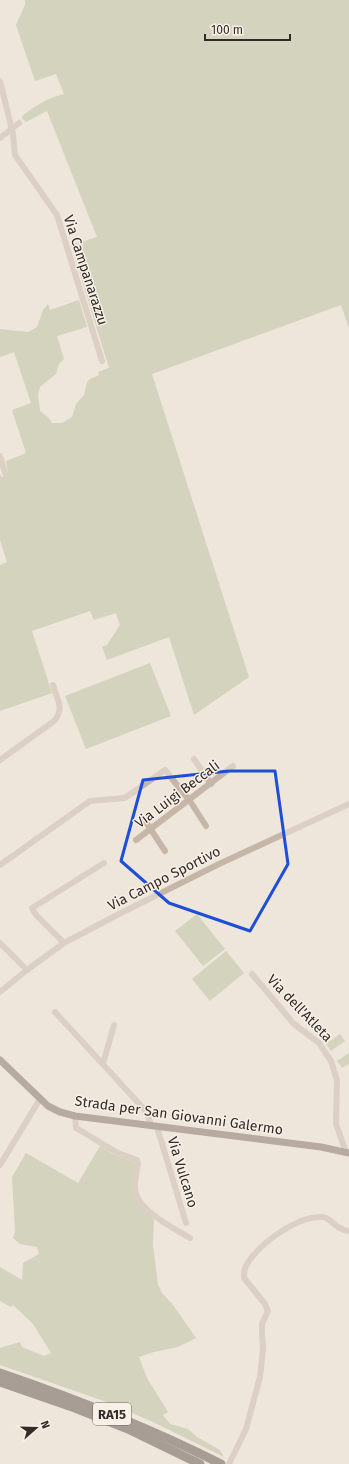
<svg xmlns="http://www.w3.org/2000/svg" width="349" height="1464" font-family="'Fira Sans',sans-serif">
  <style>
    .green { fill: #b2bc9c }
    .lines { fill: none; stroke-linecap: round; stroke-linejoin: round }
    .minor { stroke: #c6b6a8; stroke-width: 6 }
    .major { stroke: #74635a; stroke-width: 7 }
    .highway { stroke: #53463f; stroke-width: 9 }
    .marked { fill: none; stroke: #1d4ed8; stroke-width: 3; stroke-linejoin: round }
    .labels { text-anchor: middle; stroke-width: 3; stroke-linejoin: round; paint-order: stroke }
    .shield { fill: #f7f0e7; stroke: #6e6661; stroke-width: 1 }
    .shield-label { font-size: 13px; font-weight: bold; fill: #332b28 }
    .street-label { font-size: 14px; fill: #332b28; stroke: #f7f0e7 }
  </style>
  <rect width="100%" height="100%" fill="#efe6db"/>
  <!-- green -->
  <g class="green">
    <path d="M25,0H349V328L341,305L152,374L249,677L194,715L169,637L107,660L102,647L107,645L120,625L116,613L94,620L90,611L32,631L52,693L0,711V565L7,562L0,540V475L2,477L8,474L6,461L26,453L12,410L31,403L14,352L0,357V329L28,332L37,327L43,310L48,304L50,310L79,300L87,327L57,336L64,359L59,364L56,374L40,387L38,395L40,411L49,418L52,423H62L72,417L76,404L84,395L87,382L90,379L99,375L98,372L109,368L71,245L97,237L47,111L26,122L21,117C37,105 45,99 64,94L56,74L35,81L16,25L25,5Z"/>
    <polygon points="150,663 171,716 86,749 65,696"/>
    <polygon points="197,914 225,949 203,966 175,931"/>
    <polygon points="226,951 244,973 210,1001 192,979"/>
    <polygon points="340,1034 345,1041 331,1051 326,1044"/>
    <polygon points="349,1053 349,1064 342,1068 337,1061"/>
    <path d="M100,1146L115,1155L134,1162C138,1170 133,1180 133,1189C133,1199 147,1213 154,1219L153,1245L158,1285L162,1293L173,1305L196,1338L178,1347L154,1352L139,1357L147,1378L168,1412L163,1415L170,1424L188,1429L197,1437L220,1450L224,1457L153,1422L104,1401L0,1365V1348L20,1342L22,1347L44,1356L51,1353L33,1324L13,1305L11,1307L0,1301V1267L22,1280L23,1263L39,1254L37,1247L20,1244L13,1238L15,1231L12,1177L26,1153L78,1183Z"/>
  </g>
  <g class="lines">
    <!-- minor -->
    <g class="minor">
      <polyline points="0,81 13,134 15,155 57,215 102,361"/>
      <polyline points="0,138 19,123"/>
      <polyline points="0,456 5,473"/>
      <polyline points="194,759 211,784"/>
      <path d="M0,760L54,721C65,709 57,699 53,685"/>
      <polyline points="144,819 165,851"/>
      <polyline points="136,840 233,766"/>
      <polyline points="0,865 90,801 125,798 165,770 190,801 206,826"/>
      <polyline points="0,943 27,970"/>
      <polyline points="64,943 36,915 32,908 104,863"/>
      <polyline points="252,974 293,1023 319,1043 331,1061 337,1080 336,1124 346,1152"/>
      <polyline points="0,992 27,970 64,943 115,916 219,864 349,804"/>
      <polyline points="55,1012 143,1108 148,1115 151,1126"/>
      <polyline points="103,1064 114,1025"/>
      <path d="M75,1116L76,1128L118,1153L137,1160L138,1163C137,1171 134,1181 135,1189C137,1210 173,1228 190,1238"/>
      <polyline points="157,1127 186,1223"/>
      <polyline points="0,1165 40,1099"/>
      <path d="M229,1464L246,1429L260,1377L263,1349L262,1333V1324L268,1311L265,1304L244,1278C244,1274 244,1269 246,1266C258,1244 297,1216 322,1217C331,1217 335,1230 349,1231"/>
    </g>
    <!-- major -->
    <polyline class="major" points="0,1060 48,1106 60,1112 75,1116 321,1147 349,1153"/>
    <!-- highway -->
    <g class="highway">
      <path d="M0,1373C76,1399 148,1427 221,1464"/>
      <polyline points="0,1382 75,1408 128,1429 200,1464"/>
    </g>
  </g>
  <!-- marked area -->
  <path d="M0 0H349V1464H0ZM229,771H275L288,864L250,931L169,903L121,861L143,780Z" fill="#efe6db" fill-opacity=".55" fill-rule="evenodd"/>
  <path class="marked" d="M229,771H275L288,864L250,931L169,903L121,861L143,780Z"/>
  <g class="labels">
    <!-- shield labels -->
    <rect class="shield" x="93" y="1403" width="38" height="22" rx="3"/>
    <g class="shield-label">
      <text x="112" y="1419">RA15</text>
    </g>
    <!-- street labels -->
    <g class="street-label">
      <text transform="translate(86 270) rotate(72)" y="5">Via Campanarazzu</text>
      <text transform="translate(177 794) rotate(-37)" y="5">Via Luigi Beccali</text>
      <text transform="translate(164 878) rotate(-27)" y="5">Via Campo Sportivo</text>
      <text transform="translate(300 1008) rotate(46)" y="5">Via dell'Atleta</text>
      <text transform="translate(179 1115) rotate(8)" y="5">Strada per San Giovanni Galermo</text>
      <text transform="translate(183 1172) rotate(73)" y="5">Via Vulcano</text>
    </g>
  </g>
  <!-- north arrow -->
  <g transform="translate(36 1428) rotate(70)" stroke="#f7f0e7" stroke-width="3" paint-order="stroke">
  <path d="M0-3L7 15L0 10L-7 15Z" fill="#332b28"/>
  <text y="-6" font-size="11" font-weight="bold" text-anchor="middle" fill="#332b28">N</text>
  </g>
  <!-- scale -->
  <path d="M205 34v6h85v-6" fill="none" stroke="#332b28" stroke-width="2"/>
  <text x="211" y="34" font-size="12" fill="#332b28" stroke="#f7f0e7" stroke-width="3" paint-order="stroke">100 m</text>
</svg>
